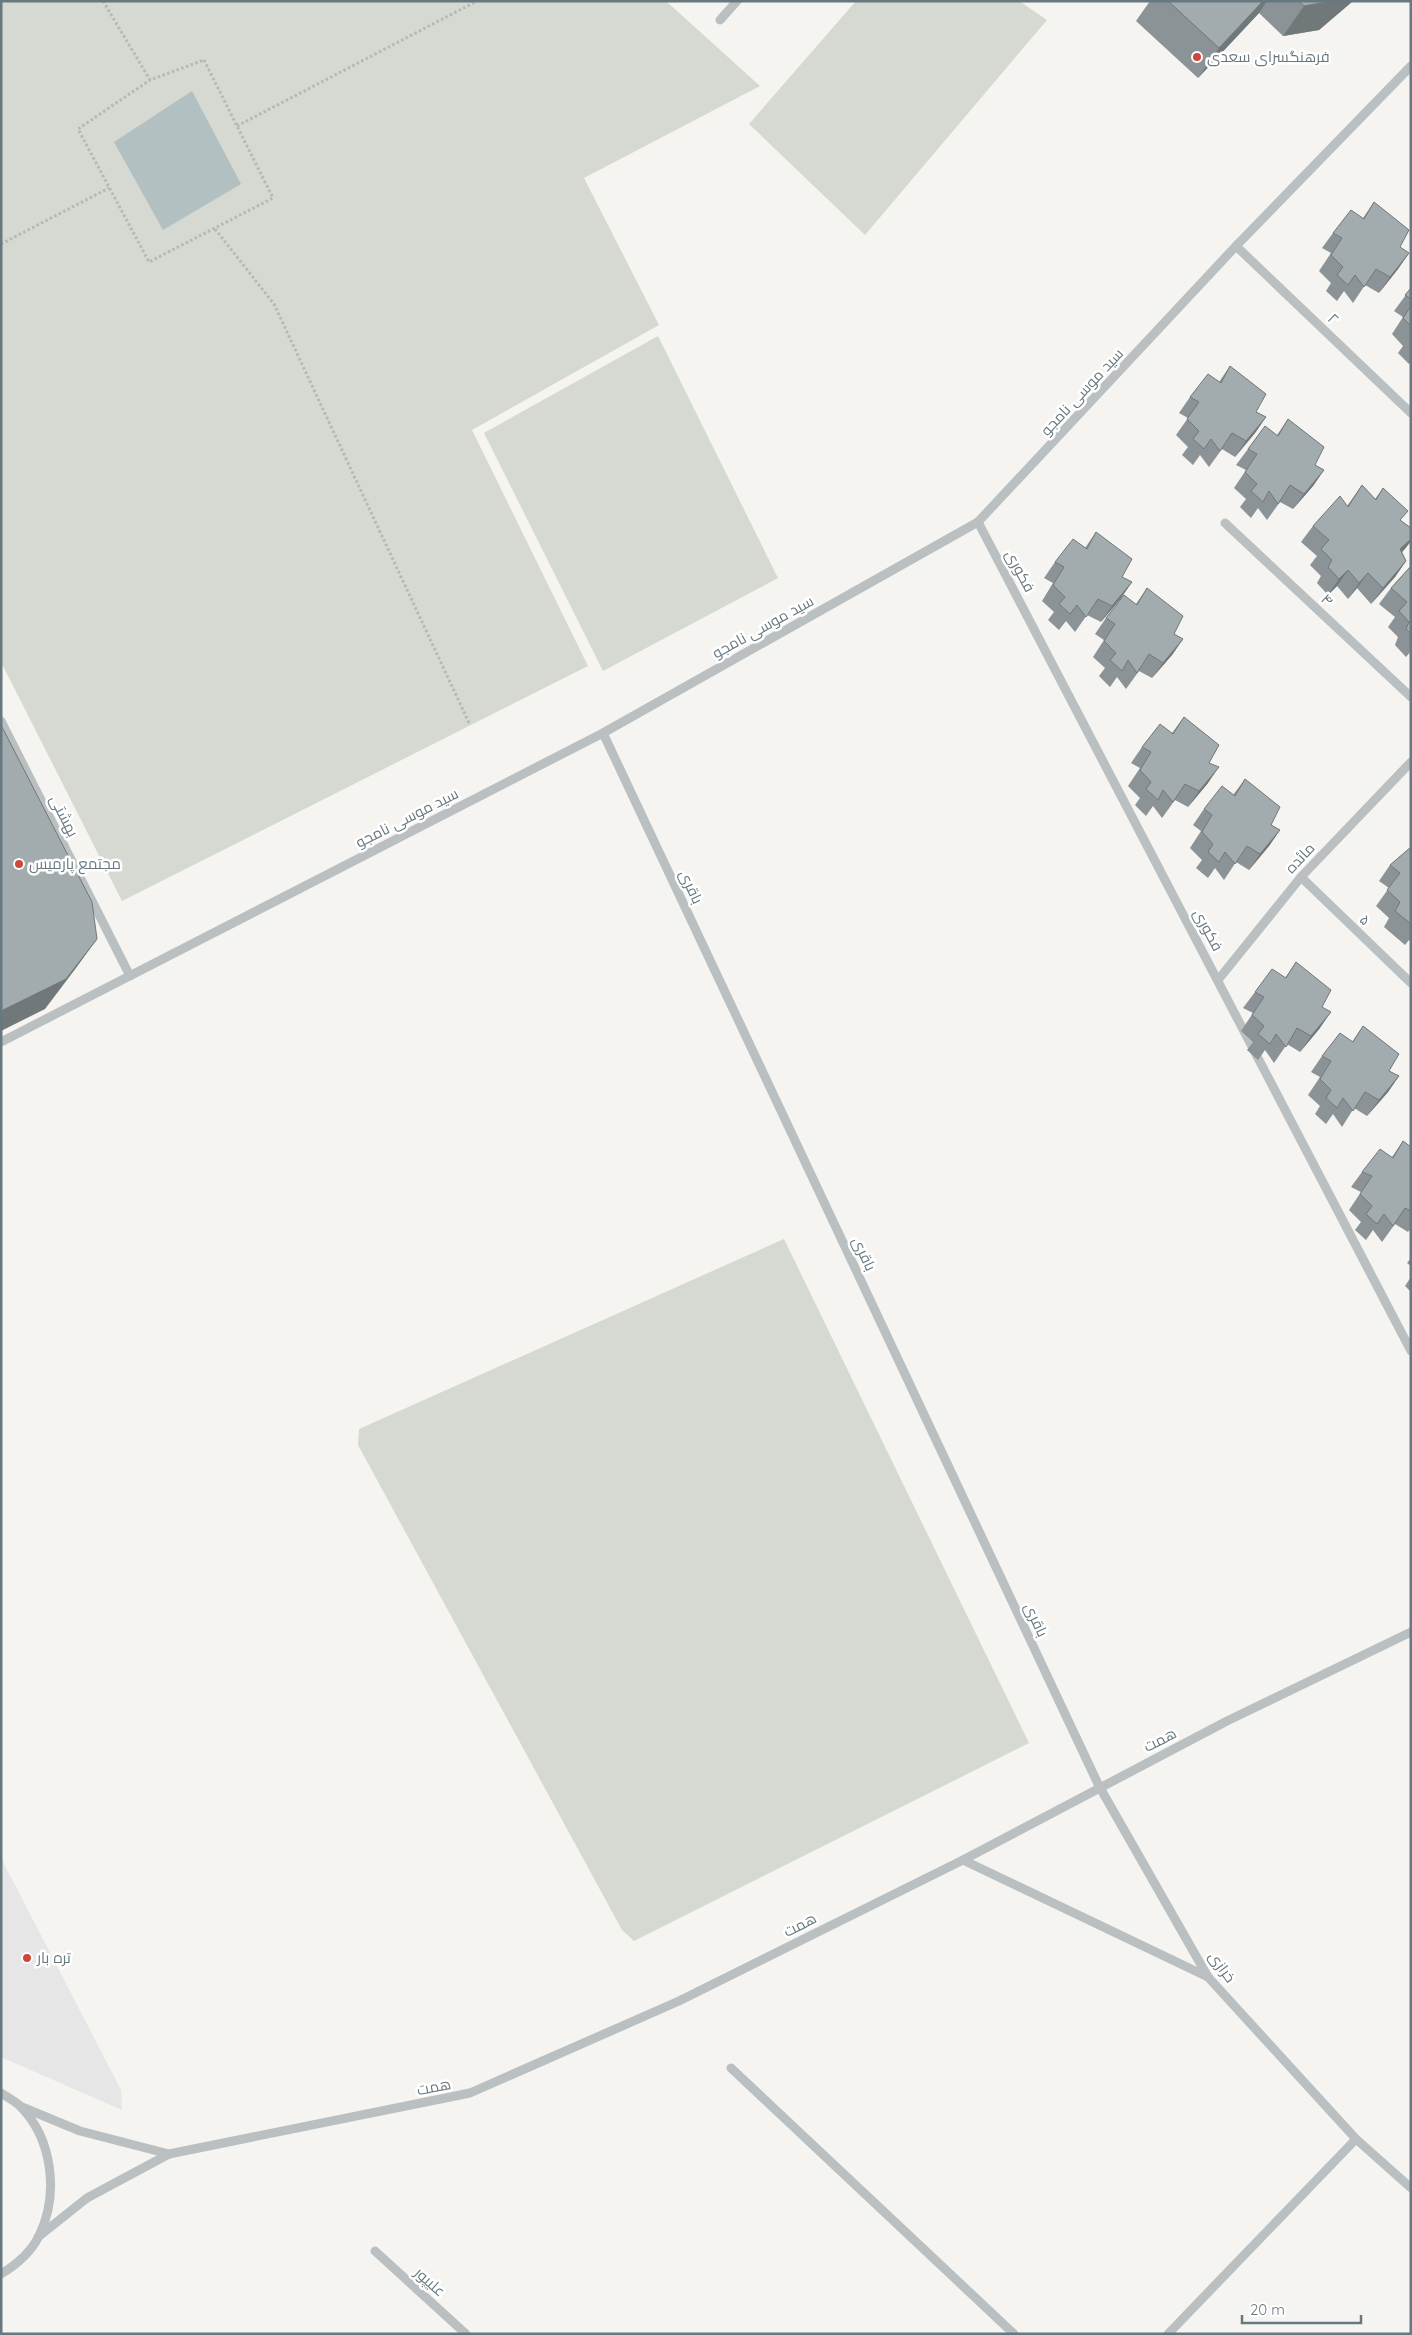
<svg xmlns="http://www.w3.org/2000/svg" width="1412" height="2335" font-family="Quicksand,Cairo,sans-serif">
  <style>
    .built { fill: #e5e6e5 }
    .green { fill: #d5d9d1 }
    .water { fill: #b3c0c2 }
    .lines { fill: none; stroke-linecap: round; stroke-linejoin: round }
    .path { stroke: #b4b8ba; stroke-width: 3; stroke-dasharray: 2.5 2.5; stroke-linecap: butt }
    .minor { stroke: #babfc1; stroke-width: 9 }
    .wall { fill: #8b9396 }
    .shaded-wall { fill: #71787a }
    .building { fill: #a2abae; stroke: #71787a }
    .poi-dot { fill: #cc483a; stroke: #fff; stroke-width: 2 }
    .labels { text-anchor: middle; stroke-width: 5; stroke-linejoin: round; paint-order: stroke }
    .poi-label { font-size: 15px; fill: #67787f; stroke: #fff; text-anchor: start }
    .street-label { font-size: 15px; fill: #67787f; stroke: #fff }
  </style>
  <rect width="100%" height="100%" fill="#f5f4f1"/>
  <!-- built -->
  <polygon class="built" points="1,1858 121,2090 122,2110 1,2057"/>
  <!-- green -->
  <g class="green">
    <polygon points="1,1 666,1 760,86 584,178 659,325 472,430 588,666 122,901 1,662"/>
    <polygon points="856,1 1019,1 1047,20 865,235 749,124"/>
    <polygon points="658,336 778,578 603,671 484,433"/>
    <polygon points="784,1239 1029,1743 634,1941 622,1930 358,1445 359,1429"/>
  </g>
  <!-- water -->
  <polygon class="water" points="192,91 241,184 163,230 114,142"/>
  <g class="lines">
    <!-- path -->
    <g class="path">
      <polyline points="103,1 150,80"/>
      <polygon points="204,60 273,198 149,262 78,129 150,80"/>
      <polyline points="237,126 477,1"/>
      <polyline points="215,229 274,304 470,725"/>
      <polyline points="1,244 109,188"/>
    </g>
    <!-- minor -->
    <g class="minor">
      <polyline points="720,20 737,1"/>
      <polyline points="1236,246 1411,413"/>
      <polyline points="978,522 1411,1351"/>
      <polyline points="1225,523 1411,697"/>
      <polyline points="1,721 130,976"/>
      <polyline points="603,733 1099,1786 1208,1977 1356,2139 1411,2188"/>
      <polyline points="1301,877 1411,983"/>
      <polyline points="1218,980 1301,877 1411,762"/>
      <polyline points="1,1042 603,733 978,522 1236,246 1411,66"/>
      <polyline points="963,1860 1208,1977"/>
      <polyline points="731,2068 1014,2334"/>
      <path d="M1,2093C7,2097 15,2101 20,2106C53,2139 59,2195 39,2236C31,2252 16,2265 1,2274"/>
      <polyline points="22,2107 80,2131 169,2154"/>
      <polyline points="38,2237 87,2198 169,2154 470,2093 679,2001 963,1860 1227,1721 1411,1632"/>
      <polyline points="375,2251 466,2334"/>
      <polyline points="1168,2334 1356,2139"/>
    </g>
  </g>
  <!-- wall -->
  <g class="wall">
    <polygon points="1150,1 1353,1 1319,30 1283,36 1259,13 1198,78 1136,21"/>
    <polygon points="1374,202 1400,247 1409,253 1398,269 1379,293 1365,285 1353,303 1344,291 1337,301 1326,291 1331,283 1319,271 1331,253 1322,248 1333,233 1363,218"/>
    <polygon points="1411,288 1411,362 1409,364 1398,353 1403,346 1392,334 1403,317 1394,311"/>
    <polygon points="1230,366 1256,412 1266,417 1255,433 1235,457 1222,449 1209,467 1200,455 1193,465 1182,455 1188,447 1176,435 1188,418 1179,413 1190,397 1219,382"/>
    <polygon points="1288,419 1315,465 1324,470 1313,486 1293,509 1280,502 1267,520 1258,508 1251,518 1240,507 1246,499 1234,488 1246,470 1236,465 1248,449 1277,435"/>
    <polygon points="1362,485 1375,499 1383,488 1401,521 1411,528 1411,541 1402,552 1406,561 1395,577 1371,604 1357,588 1348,599 1337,586 1328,595 1317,583 1321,576 1310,565 1317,556 1301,542 1313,526 1347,506"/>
    <polygon points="1096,532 1122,577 1132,582 1121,598 1101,622 1087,615 1075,632 1066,621 1059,630 1048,620 1054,612 1042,601 1053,583 1044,578 1055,562 1085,548"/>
    <polygon points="1411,566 1411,651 1406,657 1395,645 1398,637 1388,627 1395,617 1379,604 1391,588"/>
    <polygon points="1147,588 1174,634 1183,639 1172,655 1152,678 1139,671 1126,689 1117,677 1110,687 1099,676 1105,668 1093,657 1104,640 1095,634 1106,618 1136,604"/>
    <polygon points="1184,717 1209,763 1208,783 1188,807 1175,800 1162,818 1153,806 1146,816 1135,805 1140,798 1128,786 1140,768 1131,763 1142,747 1172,733"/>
    <polygon points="1245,779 1271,825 1280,830 1269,846 1249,870 1236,862 1224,880 1215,868 1208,878 1196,868 1202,860 1190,848 1201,831 1193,825 1204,809 1233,795"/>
    <polygon points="1411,847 1411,942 1409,940 1405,945 1384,927 1389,918 1376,906 1389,888 1379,881 1390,865"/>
    <polygon points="1296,962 1322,1007 1320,1028 1300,1052 1287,1044 1274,1063 1265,1050 1258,1060 1247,1050 1253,1042 1241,1031 1253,1013 1243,1008 1255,992 1285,978"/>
    <polygon points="1363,1026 1389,1071 1399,1076 1388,1092 1367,1116 1354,1108 1342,1127 1333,1114 1326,1124 1315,1114 1320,1106 1308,1095 1320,1077 1311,1072 1322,1056 1352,1042"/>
    <polygon points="1403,1141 1411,1147 1411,1228 1408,1232 1395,1224 1382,1242 1373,1230 1366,1240 1355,1230 1361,1222 1349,1210 1361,1192 1351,1187 1362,1172 1392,1157"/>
    <polygon points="1411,1258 1411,1266 1407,1263"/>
    <polygon points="1411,1277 1411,1292 1405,1286"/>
  </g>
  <!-- shaded-wall -->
  <g class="shaded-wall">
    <polygon points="1263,1 1267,1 1259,13 1198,78 1219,48"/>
    <polygon points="1332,1 1353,1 1319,30 1283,36 1304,6"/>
    <polygon points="1409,253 1398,269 1379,293 1390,277"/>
    <polygon points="1266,417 1255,433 1235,457 1246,441"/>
    <polygon points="1324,470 1313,486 1293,509 1304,494"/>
    <polygon points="1411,539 1411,541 1405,549 1389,565 1400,549"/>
    <polygon points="1406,561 1395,577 1371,604 1383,588"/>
    <polygon points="1348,570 1337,586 1328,595 1339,579"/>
    <polygon points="1368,573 1357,588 1348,599 1359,583"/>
    <polygon points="1132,582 1121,598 1101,622 1112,606"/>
    <polygon points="1183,639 1172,655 1152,678 1163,663"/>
    <polygon points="1219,767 1208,783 1188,807 1199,791"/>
    <polygon points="1280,830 1269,846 1249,870 1260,854"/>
    <polygon points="97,939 76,968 45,1009 1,1031 1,1011"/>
    <polygon points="1331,1012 1320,1028 1300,1052 1311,1036"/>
    <polygon points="1399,1076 1388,1092 1367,1116 1379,1100"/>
  </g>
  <!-- building -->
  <g class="building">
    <polygon points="1168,1 1263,1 1219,48"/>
    <polygon points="1298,1 1332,1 1304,6"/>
    <polygon points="1374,202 1409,230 1400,247 1409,253 1390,277 1376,269 1364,287 1355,275 1348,285 1337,275 1343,267 1331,255 1342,238 1333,233 1351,210 1364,219"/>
    <polygon points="1411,288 1411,299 1405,295"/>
    <polygon points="1411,306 1411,326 1403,318"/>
    <polygon points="1230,366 1266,394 1256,412 1266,417 1246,441 1232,433 1220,451 1211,439 1204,449 1193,439 1199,431 1187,419 1199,402 1190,397 1208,374 1221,383"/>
    <polygon points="1288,419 1324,447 1315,465 1324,470 1304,494 1290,485 1278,504 1269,491 1263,502 1251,491 1257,484 1245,472 1257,454 1248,449 1265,426 1278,436"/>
    <polygon points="1362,485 1376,500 1383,488 1408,511 1400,520 1411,528 1411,539 1400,549 1406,561 1383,588 1368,573 1359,583 1348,570 1339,579 1328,567 1332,560 1321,549 1329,540 1313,526 1340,496 1348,507"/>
    <polygon points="1096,532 1132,559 1122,577 1132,582 1112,606 1098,599 1086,617 1077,605 1070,614 1059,604 1065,597 1053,585 1064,567 1055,562 1073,539 1087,549"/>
    <polygon points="1411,566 1411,634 1406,629 1409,622 1399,611 1407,602 1391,588"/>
    <polygon points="1147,588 1183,616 1174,634 1183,639 1163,663 1149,654 1137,673 1128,660 1122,671 1110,660 1116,653 1104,641 1115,624 1106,618 1124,595 1137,605"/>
    <polygon points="1184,717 1219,745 1209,763 1219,767 1199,791 1185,784 1173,802 1163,790 1158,800 1146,789 1151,782 1140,770 1151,752 1142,747 1160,724 1173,734"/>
    <polygon points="1,725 92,902 97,939 66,979 1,1011"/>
    <polygon points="1245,779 1280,807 1271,825 1280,830 1260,854 1247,846 1235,864 1225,852 1219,862 1208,852 1213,844 1202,832 1212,815 1204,809 1222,786 1235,796"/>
    <polygon points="1411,847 1411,924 1395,911 1400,902 1387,890 1400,873 1390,865"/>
    <polygon points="1296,962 1331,990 1322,1007 1331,1012 1311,1036 1297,1028 1286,1047 1276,1034 1270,1044 1258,1034 1264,1026 1252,1015 1264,997 1255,992 1272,969 1286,978"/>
    <polygon points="1363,1026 1399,1054 1389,1071 1399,1076 1379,1100 1365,1092 1353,1111 1343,1098 1337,1108 1326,1098 1331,1090 1320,1079 1331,1061 1322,1056 1340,1033 1353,1042"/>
    <polygon points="1403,1141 1411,1147 1411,1211 1405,1208 1393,1226 1384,1214 1377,1224 1366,1214 1372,1206 1360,1194 1372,1176 1362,1172 1380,1149 1393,1158"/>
  </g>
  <!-- markers -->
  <g class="poi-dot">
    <circle cx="1197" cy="57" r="5"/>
    <circle cx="19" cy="864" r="5"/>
    <circle cx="27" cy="1958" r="5"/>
  </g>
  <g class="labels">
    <!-- poi labels -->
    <g class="poi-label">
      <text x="1207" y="62">فرهنگسرای سعدی</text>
      <text x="29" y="869">مجتمع پارمیس</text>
      <text x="37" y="1963">تره بار</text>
    </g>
    <!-- street labels -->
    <g class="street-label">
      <text transform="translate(1333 319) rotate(44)" y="5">۲</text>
      <text transform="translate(1082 392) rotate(-47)" y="5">سید موسی نامجو</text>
      <text transform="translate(1020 571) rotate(62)" y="5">فکوری</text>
      <text transform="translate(1327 600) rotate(43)" y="5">۴</text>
      <text transform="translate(763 627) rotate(-29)" y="5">سید موسی نامجو</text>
      <text transform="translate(64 816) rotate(63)" y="5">بهشتی</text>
      <text transform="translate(407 818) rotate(-27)" y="5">سید موسی نامجو</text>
      <text transform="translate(1300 858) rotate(-47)" y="5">مائده</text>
      <text transform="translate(691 887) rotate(65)" y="5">باقری</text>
      <text transform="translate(1365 920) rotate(44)" y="5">۵</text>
      <text transform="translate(1208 930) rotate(62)" y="5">فکوری</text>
      <text transform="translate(864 1254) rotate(65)" y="5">باقری</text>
      <text transform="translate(1036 1620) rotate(65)" y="5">باقری</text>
      <text transform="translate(1160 1740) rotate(-27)" y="5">همت</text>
      <text transform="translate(800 1925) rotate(-27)" y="5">همت</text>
      <text transform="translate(1222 1967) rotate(54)" y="5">خرازی</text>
      <text transform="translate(434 2087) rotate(-11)" y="5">همت</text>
      <text transform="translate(430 2282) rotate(42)" y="5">علیپور</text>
    </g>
  </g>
  <!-- border -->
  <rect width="1412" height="2335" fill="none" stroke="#67787f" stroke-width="5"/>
  <!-- scale -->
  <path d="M1242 2315v8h119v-8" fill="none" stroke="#67787f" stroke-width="2.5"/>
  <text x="1250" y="2315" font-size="15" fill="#67787f" stroke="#ffffff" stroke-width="4" paint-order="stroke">20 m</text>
</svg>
